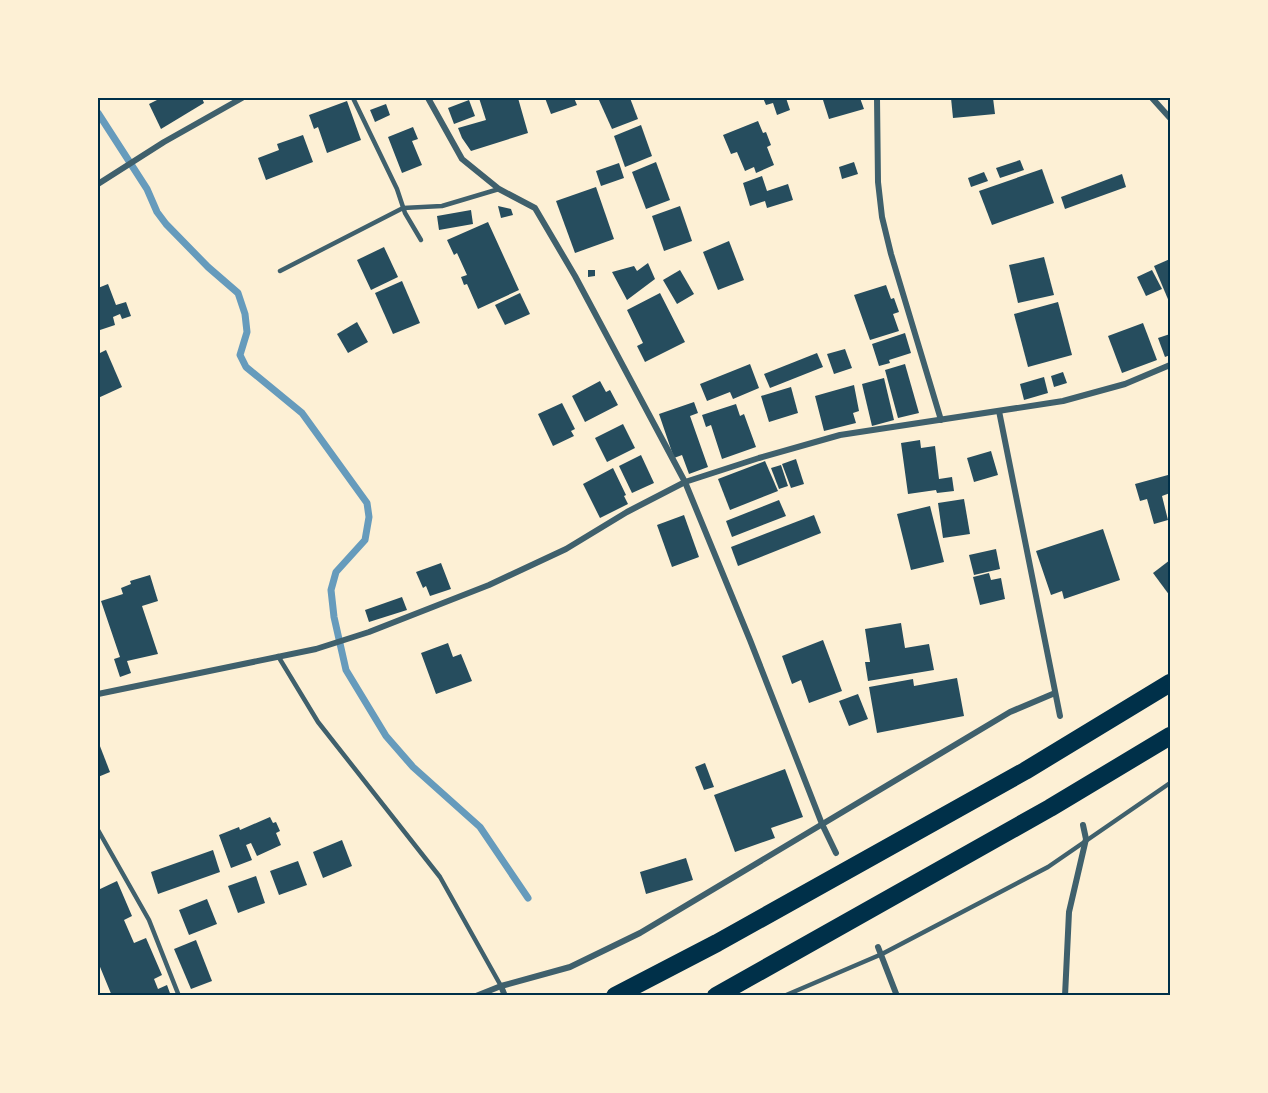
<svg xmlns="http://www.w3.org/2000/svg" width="1268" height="1093" font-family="'Roboto Condensed',sans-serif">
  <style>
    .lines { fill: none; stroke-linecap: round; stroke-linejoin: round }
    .stream { stroke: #669bbc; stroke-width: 7 }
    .building { fill: #264d5e }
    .service { stroke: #3f606c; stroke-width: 4.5 }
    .minor { stroke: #3f606c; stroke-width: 6 }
    .motorway { stroke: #003049; stroke-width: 18 }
    .neatline { fill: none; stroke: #003049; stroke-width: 2 }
  </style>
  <rect width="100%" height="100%" fill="#fdf0d5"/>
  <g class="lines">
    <!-- stream -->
    <polyline class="stream" points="98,113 147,189 157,212 166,224 208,267 238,293 245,314 247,332 240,355 246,367 302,413 367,503 369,517 365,540 336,572 331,590 334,617 346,670 386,736 413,767 480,827 528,898"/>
  </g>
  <!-- building -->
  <g class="building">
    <polygon points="161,98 202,98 204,103 161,129 149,104"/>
    <polygon points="479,98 518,98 528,133 471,151 462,138 458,128 486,120"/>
    <polygon points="545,98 574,98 577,105 551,114"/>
    <polygon points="598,98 630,98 638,119 612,129"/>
    <polygon points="763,98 786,98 790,110 777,115 773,103 766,105"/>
    <polygon points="831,98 860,98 864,109 829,119 823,100"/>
    <polygon points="951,98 993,98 995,114 953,118"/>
    <polygon points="469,100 475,116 454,124 448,108"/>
    <polygon points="347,101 361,140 327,153 318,127 314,129 309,115"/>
    <polygon points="386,104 390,115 375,122 370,110"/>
    <polygon points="758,121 763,133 766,132 771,145 767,147 774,165 756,173 754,167 745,171 737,152 731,154 723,135"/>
    <polygon points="641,125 652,156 625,167 614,136"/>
    <polygon points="413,127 418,139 412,141 422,165 402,173 388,137"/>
    <polygon points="303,135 313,162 266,180 258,158 279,150 277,144"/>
    <polygon points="1020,160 1024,170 1000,178 996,168"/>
    <polygon points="656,162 670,200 646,209 632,172"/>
    <polygon points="854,162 858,174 842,179 839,167"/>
    <polygon points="619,163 624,178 601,186 596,171"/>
    <polygon points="1042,169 1054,203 992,225 979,191"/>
    <polygon points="984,172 988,181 971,187 968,178"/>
    <polygon points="1122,174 1126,187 1065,209 1061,197"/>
    <polygon points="762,176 767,191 788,184 793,200 767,208 765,201 750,206 743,183"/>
    <polygon points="596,187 614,239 575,253 556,201"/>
    <polygon points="498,206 511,209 513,215 501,218"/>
    <polygon points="680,206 692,241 664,251 652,216"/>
    <polygon points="471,210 473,224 439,230 437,216"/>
    <polygon points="488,222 519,290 478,309 467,284 464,285 461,277 467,275 457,253 454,255 447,240"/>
    <polygon points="729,241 744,280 718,290 703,252"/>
    <polygon points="384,247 398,277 371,290 357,260"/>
    <polygon points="1044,257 1054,295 1018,303 1009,265"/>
    <polygon points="1170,259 1170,304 1154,266"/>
    <polygon points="648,263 655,279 627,300 612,272 634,266 637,271"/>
    <polygon points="588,270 595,270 595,276 588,277"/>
    <polygon points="680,270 694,294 677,304 663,280"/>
    <polygon points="1152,270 1162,289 1146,296 1137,277"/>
    <polygon points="402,281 420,323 393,334 375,293"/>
    <polygon points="108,284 116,305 126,302 131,316 122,319 120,314 113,317 115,325 100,330 98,326 98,288"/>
    <polygon points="886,285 891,299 894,298 899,312 893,314 899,331 870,340 854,295"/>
    <polygon points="520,293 530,314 505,325 495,305"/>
    <polygon points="660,293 685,342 645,362 637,346 643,343 627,310"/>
    <polygon points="1058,302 1072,355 1028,367 1014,314"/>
    <polygon points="357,322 368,342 348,353 337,334"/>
    <polygon points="1143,323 1157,360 1122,373 1108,336"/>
    <polygon points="905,333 911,353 889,360 890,363 879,366 872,344"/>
    <polygon points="1170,334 1170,355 1165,357 1158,338"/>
    <polygon points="845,349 852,368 834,374 827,354"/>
    <polygon points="106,350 122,387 98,398 98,354"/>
    <polygon points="817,353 823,367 770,388 764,374"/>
    <polygon points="750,364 759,388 733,399 730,392 707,401 700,384"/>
    <polygon points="905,364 919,413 898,418 885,370"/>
    <polygon points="1063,372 1067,383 1054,387 1051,376"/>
    <polygon points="1044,377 1048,393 1024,400 1020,384"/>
    <polygon points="884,378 894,420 872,426 862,384"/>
    <polygon points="600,381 606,392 610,390 618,405 585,422 572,396"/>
    <polygon points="854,385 859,411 853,413 856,423 824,431 815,396"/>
    <polygon points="791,387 798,413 769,422 761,396"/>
    <polygon points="694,402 698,413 690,416 708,467 689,474 682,455 674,458 659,414"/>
    <polygon points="562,403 575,429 571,431 574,436 553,446 538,414"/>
    <polygon points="736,404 740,416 744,414 756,447 722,459 711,425 706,427 702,415"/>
    <polygon points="623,424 635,448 607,462 595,438"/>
    <polygon points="920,440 921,448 935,446 939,479 952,477 954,491 937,493 936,490 908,494 901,443"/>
    <polygon points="991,451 998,475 974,482 967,458"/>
    <polygon points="641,455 654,483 632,493 619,466"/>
    <polygon points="796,459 804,484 791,488 782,464"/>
    <polygon points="765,461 778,491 730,510 718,479"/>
    <polygon points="781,465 788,486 779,489 771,468"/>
    <polygon points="613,468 626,495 624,496 628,504 600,518 583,484"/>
    <polygon points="1168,475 1170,493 1162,496 1168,520 1154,524 1147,499 1140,501 1135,484"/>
    <polygon points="964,499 970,534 943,538 938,503"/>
    <polygon points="779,500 786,516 732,537 726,521"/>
    <polygon points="930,506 944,562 911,570 897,514"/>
    <polygon points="684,515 699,557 672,567 657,525"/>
    <polygon points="814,515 821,533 738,566 731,547"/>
    <polygon points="1103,529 1120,580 1064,599 1062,591 1051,595 1036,551"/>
    <polygon points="996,549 1000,569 974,575 969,555"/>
    <polygon points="1170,560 1170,596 1153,573"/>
    <polygon points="441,563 451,589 430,596 426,586 423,588 416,572"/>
    <polygon points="989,573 991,580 1001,578 1005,599 980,605 973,577"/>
    <polygon points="150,575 158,601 142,606 158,654 127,661 131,673 120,677 114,659 120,657 101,601 123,594 121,588 131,584 130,581"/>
    <polygon points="402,597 407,610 369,622 365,610"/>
    <polygon points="901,623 905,648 929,644 934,670 868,681 865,662 870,662 865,629"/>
    <polygon points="823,640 842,691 809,703 801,680 792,684 782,656"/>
    <polygon points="448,643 453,657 461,654 472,681 436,694 421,653"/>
    <polygon points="957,678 964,716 877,733 869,687 913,679 914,686"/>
    <polygon points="858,694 868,719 849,726 839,701"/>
    <polygon points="98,741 110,772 98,777"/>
    <polygon points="705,763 714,787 704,790 695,767"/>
    <polygon points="785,769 803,817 771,828 775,838 735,852 714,795"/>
    <polygon points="270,817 273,823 276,822 280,831 276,833 281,845 257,856 251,843 246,845 252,860 231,868 219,835 239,827 240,830"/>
    <polygon points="342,840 352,866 323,878 313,852"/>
    <polygon points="213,850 220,872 158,894 151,872"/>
    <polygon points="686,858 693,880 646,894 640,872"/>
    <polygon points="298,861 307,885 279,895 270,871"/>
    <polygon points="256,876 265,903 238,913 228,886"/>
    <polygon points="117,881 132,916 124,920 134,943 146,938 162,975 154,979 158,989 167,985 171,996 112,996 98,962 98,890"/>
    <polygon points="207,899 217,924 189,935 179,910"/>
    <polygon points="196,940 212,981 191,989 174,949"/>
  </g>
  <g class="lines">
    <!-- service -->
    <g class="service">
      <polyline points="353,98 397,189 405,213 421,240"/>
      <polyline points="280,271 403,208 442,206 499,189"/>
      <polyline points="278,656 318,722 440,877 501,986"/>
      <polyline points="98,830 149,920 179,996"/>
      <polyline points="784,996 882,954 1048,867 1170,783"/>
    </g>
    <!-- minor -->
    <g class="minor">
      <polyline points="428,98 462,159 499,189 535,208 575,276 685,482 750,640 822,824 836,853"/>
      <polyline points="877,98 878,182 882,217 891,254 941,420"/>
      <polyline points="1152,98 1170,118"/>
      <polyline points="98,184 164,142 242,98"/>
      <polyline points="999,411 1060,716"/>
      <polyline points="98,694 316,649 369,632 489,585 566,549 627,512 685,482 759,458 840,435 1063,401 1125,384 1170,365"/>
      <polyline points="878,947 897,996"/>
      <polyline points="501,986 505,996"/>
      <polyline points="476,996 501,986 570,967 640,933 1010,712 1055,693"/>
      <polyline points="1065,996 1069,912 1086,839 1083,825"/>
    </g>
    <!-- motorway -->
    <g class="motorway">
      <polyline points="615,996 717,943 1025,771 1170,683"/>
      <polyline points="716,996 1050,808 1170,736"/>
    </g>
  </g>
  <!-- border -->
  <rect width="1268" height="1093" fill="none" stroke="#fdf0d5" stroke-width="198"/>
  <rect x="99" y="99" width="1070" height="895" class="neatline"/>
</svg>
